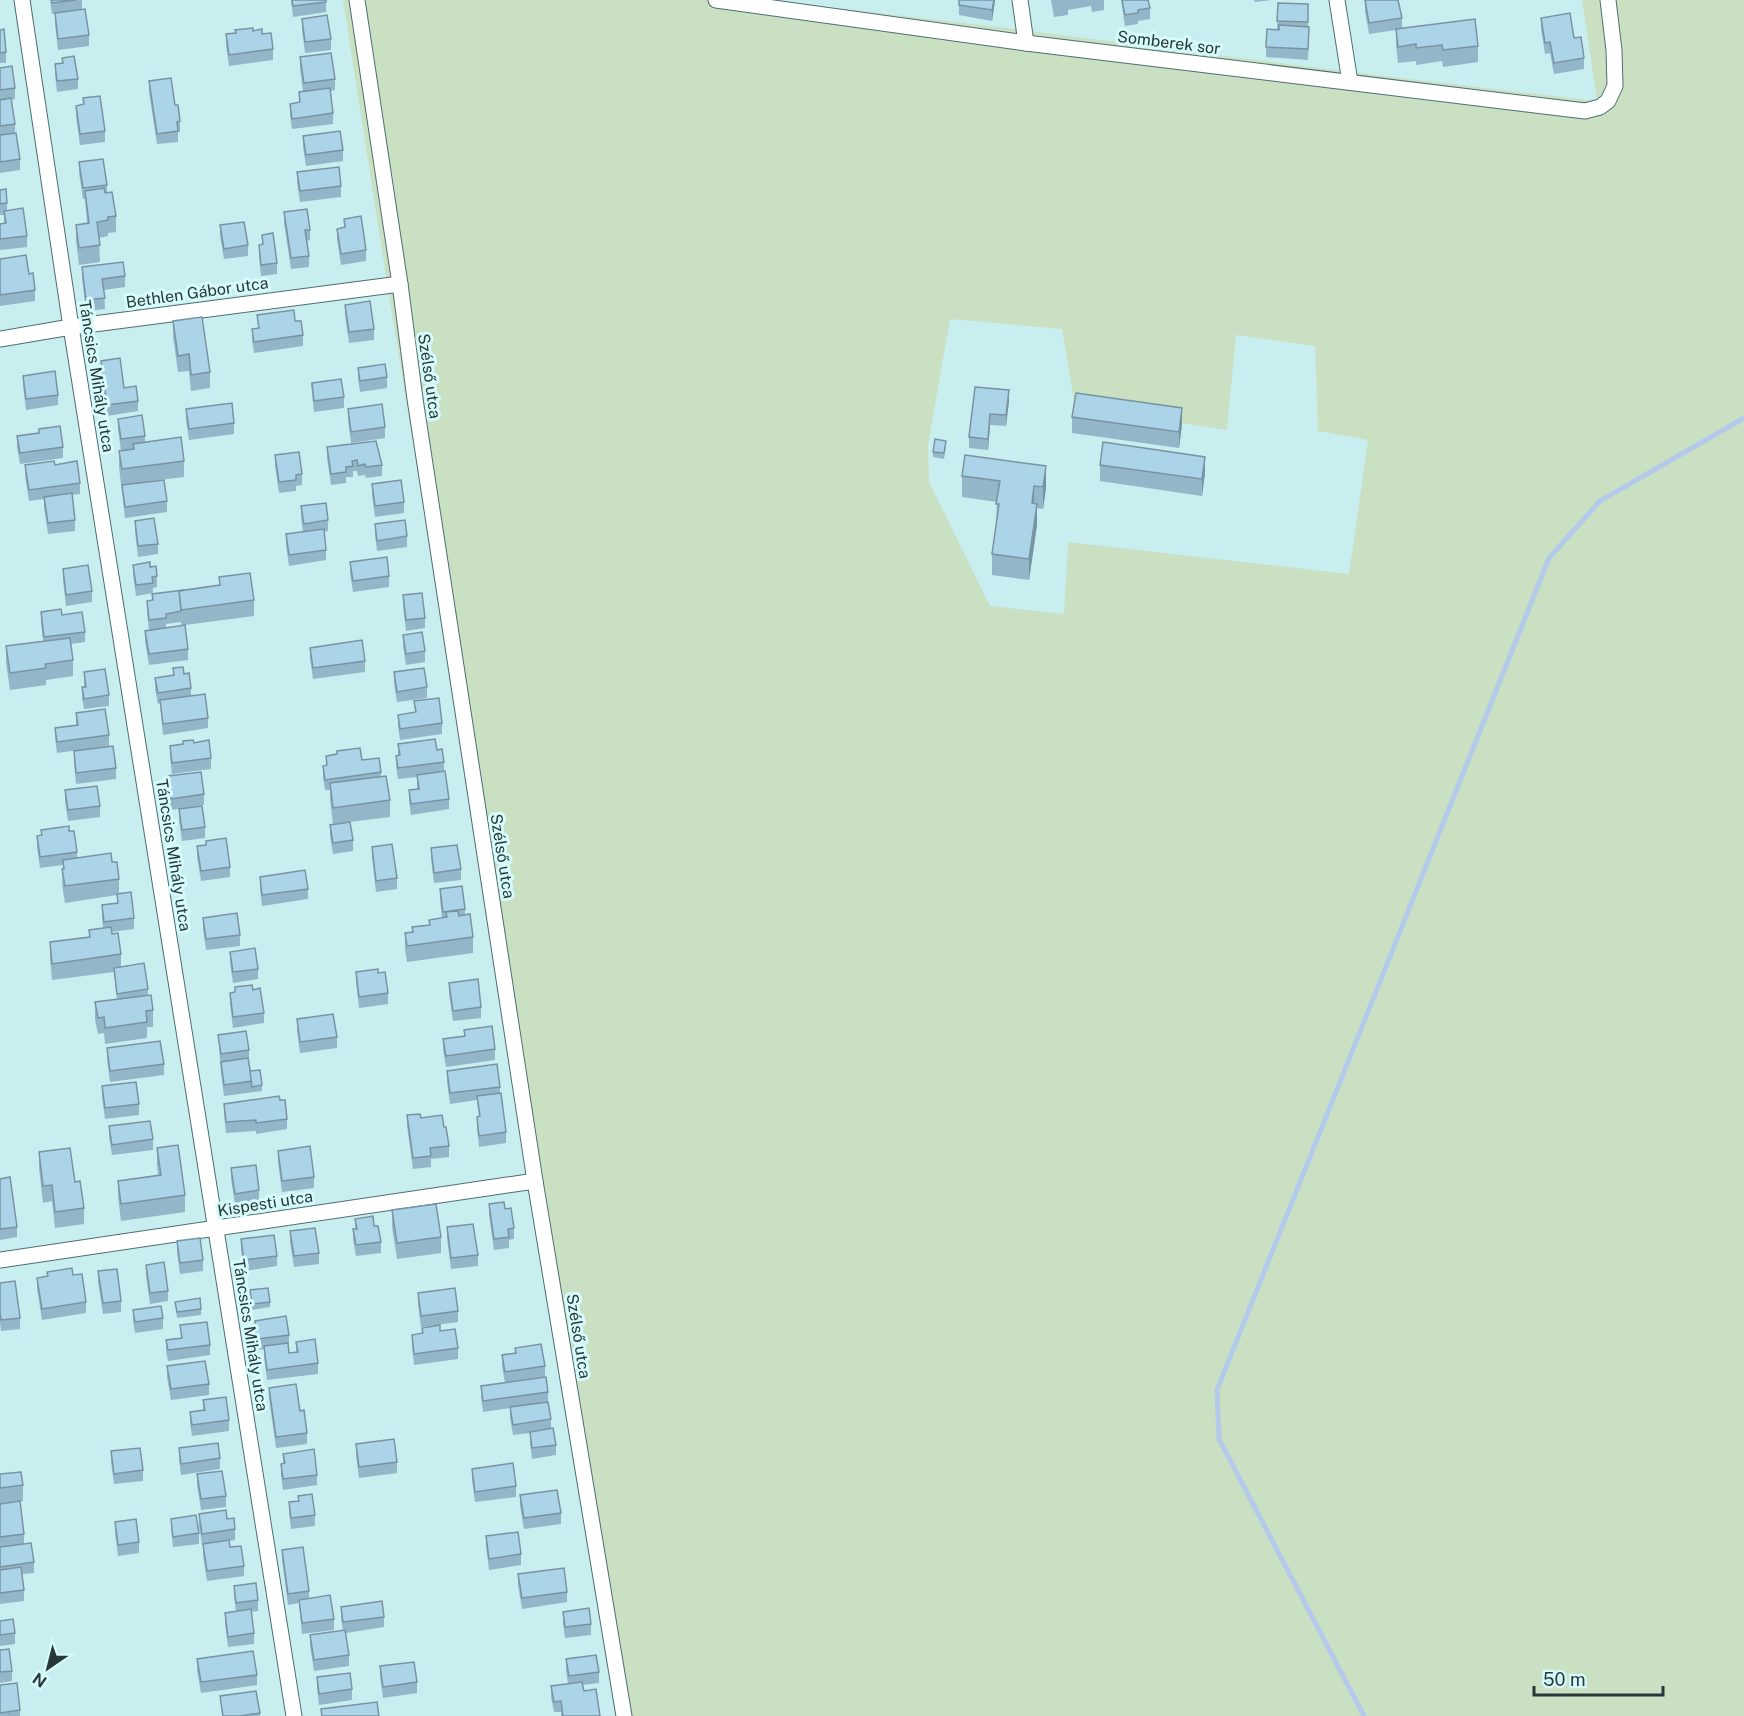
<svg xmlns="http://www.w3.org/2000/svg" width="1744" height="1716" font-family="'Public Sans',sans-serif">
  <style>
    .green { fill: #c9e0c3; fill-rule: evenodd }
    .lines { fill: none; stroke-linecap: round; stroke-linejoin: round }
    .stream { stroke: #b5c9ea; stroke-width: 5 }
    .street-casing { stroke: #4d6e70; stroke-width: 17 }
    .street { stroke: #fff; stroke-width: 15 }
    .wall { fill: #93b6c8; fill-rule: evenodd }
    .shaded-wall { fill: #7894a3 }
    .building { fill: #abd4e9; stroke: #7894a3; stroke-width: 1.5 }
    .labels { text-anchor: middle; stroke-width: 6; stroke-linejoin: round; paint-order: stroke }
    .street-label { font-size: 16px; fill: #283737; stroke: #d6fbfd }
  </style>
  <rect width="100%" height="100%" fill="#c9eef0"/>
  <!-- green -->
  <path class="green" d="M343,0H768L1006,28L1367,74L1597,101L1582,0H1744V1716H617L458,720L389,295ZM950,319L1062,329L1075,407L1227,430L1236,335L1315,346L1318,431L1368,440L1349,574L1068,542L1064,614L990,606L929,482L928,445Z"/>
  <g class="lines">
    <!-- stream -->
    <polyline class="stream" points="1364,1716 1219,1439 1217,1390 1549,558 1600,501 1744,418"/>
    <!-- street casing -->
    <g class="street-casing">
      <g id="street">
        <polyline points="22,0 71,327 294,1716"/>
        <polyline points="357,0 400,284 415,399 535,1181 624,1716"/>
        <polyline points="716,0 1026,43 1585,111 1600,107 1608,101 1615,86 1614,50 1608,0"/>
        <polyline points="1020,0 1026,43"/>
        <polyline points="1337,0 1350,82"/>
        <polyline points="0,339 71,327 400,284"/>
        <polyline points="0,1260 535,1181"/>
      </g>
    </g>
    <!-- street -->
    <use href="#street" class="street"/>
  </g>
  <!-- wall -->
  <g class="wall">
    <polygon points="50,0 82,0 82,9 89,35 89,46 58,50 55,24 55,14 52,14"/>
    <polygon points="291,0 326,0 326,12 293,17"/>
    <polygon points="995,0 992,21 959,15 959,5"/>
    <polygon points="1051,0 1104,0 1104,10 1092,12 1091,6 1068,10 1068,15 1054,17"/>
    <polygon points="1121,0 1148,0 1150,8 1150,19 1138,21 1138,24 1125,26"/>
    <polygon points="1254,0 1273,0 1255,2"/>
    <polygon points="1365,0 1402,18 1402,29 1478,46 1478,62 1443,67 1442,61 1416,65 1416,61 1398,63 1396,46 1396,30 1369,34 1365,11"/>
    <polygon points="1278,3 1308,4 1308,27 1309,38 1308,60 1266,57 1266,47 1277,30"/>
    <polygon points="1541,18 1574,38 1584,58 1584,69 1554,74 1550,53 1545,54 1541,29"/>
    <polygon points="302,19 331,39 331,50 305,53 302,30"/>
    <polygon points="0,30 6,52 6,63 0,63"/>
    <polygon points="253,31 262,34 273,49 273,60 229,66 226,45 226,34"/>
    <polygon points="300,57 335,79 335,90 330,91 333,113 333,124 292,129 290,115 290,104 299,103 299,92 303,92 300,68"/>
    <polygon points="62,58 78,79 78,89 57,92 55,75 55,64 62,63"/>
    <polygon points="0,68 15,88 15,99 11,100 15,124 15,133 20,159 20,170 0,173"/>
    <polygon points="149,81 175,105 180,121 180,132 178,132 178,142 157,144 149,92"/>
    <polygon points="83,98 105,131 105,142 80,145 76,116 76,106 83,105"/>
    <polygon points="303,136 343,150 343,161 306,166 303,147"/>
    <polygon points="79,162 107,185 107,192 116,216 116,232 108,233 108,236 99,238 100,262 79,265 76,241 76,225 87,223 85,199 83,199 79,173"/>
    <polygon points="297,172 341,186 341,197 300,202 297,183"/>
    <polygon points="0,190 7,203 7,210 27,236 27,247 0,250 0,224 4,223 4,215 0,215"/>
    <polygon points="284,212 310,230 310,240 306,241 309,256 309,267 291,269 284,223"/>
    <polygon points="344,219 366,250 366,261 341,265 337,239 337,229 344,228"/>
    <polygon points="220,225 248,245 248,256 224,259 220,236"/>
    <polygon points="262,235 277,263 277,274 261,276 259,256 259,245 262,245"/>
    <polygon points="0,259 29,274 35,290 35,301 0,306"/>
    <polygon points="82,267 125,276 125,287 104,290 105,309 86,311 82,278"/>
    <polygon points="345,305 374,329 374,340 349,343 345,315"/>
    <polygon points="257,315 295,321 303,335 303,346 254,353 252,340 252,329 258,328"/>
    <polygon points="173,321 210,372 210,388 191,391 189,371 178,372 173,337"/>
    <polygon points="101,361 124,388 138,401 138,411 107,416 101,372"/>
    <polygon points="358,368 387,377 387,388 360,392 358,379"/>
    <polygon points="23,376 58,395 58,405 26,410 23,386"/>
    <polygon points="311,383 344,397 344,408 314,412"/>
    <polygon points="975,387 1009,401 1006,426 990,425 988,450 969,448 969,437"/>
    <polygon points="186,409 234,423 234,434 189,440 186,420"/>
    <polygon points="348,409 385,427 385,438 351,443 348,420"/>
    <polygon points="1072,417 1182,424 1179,448 1072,433"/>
    <polygon points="118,419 145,436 145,442 184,461 184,477 151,481 167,501 167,512 125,518 119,467 119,451 121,450 118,430"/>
    <polygon points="17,436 63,447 63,458 20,464 17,447"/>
    <polygon points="946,446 944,459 933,457 933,452"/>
    <polygon points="327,447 382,465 382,476 366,478 365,475 358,476 357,471 353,471 353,477 346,477 346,483 331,485 327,458"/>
    <polygon points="275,455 302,474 302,485 296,486 296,491 279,493 275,466"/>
    <polygon points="25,465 55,465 80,483 80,494 72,495 75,520 75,531 48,534 44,508 44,499 29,501 25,476"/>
    <polygon points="1100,465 1205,473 1202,496 1100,481"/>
    <polygon points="962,476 1046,488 1043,509 1037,508 1037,525 1029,580 992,575 992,554 996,525 997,502 962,497"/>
    <polygon points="372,484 404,502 404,513 375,517 372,495"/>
    <polygon points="301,506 328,520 328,531 324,532 326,550 326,560 289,566 286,545 286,534 303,532 301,517"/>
    <polygon points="135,521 158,544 158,554 138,557 135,531"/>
    <polygon points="375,524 407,536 407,547 377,551 375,535"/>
    <polygon points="350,562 389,576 389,587 353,592 350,573"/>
    <polygon points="133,565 150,567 157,576 157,587 153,588 153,593 136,596 133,575"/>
    <polygon points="63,569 92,591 92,602 66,606 63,580"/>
    <path d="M219,577L254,600V616L185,625L188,649V660L149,665L145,642V631L149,630L147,611V601L152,600V594L219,585ZM181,622V626L166,628V624Z"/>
    <polygon points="403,595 425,618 425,628 406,631 403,606"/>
    <polygon points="41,612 62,615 85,632 85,642 71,644 73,660 73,676 46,680 46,685 10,690 6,663 6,646 43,641 41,623"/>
    <polygon points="403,635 425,651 425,662 406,665 403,646"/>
    <polygon points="310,648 365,661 365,672 313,679 310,658"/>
    <polygon points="173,668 184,674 191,688 191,695 208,718 208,728 163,735 160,703 158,704 155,689 155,678 173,675"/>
    <polygon points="84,672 109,695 109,706 84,709 82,698 82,687 84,687"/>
    <polygon points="394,672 427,687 427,698 397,702 394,683"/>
    <polygon points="414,701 442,723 442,734 400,740 398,726 398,715 415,713"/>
    <polygon points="76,713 109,735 109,746 57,753 55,738 55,728 76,725"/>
    <polygon points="183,741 194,743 211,758 211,769 172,774 170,757 170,746 183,744"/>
    <polygon points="398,744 437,750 444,762 444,771 449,799 449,809 411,815 409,801 409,790 417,789 417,777 398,779 396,766 396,756 398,755"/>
    <polygon points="74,751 116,768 116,779 76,784 74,762"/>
    <polygon points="326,756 362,760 381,772 381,776 390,800 390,817 333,824 330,799 330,790 325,790 323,777 323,766 326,765"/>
    <polygon points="168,776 204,794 204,805 171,810 168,787"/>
    <polygon points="65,790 100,806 100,817 68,821 65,801"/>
    <polygon points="179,809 205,827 205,838 182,841 179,820"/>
    <polygon points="330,825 353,840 353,851 333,854 330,836"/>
    <polygon points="41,830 69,831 77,852 77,858 112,862 119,879 119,894 134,918 134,929 111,932 121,954 121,967 148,989 148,995 153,1010 153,1027 147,1027 147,1038 105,1044 104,1033 98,1034 95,1019 95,1002 117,1000 114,972 52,980 50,959 50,942 89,937 89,930 103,928 102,916 102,905 117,903 117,895 65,903 62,885 63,865 40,868 37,847 37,836 41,835"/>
    <polygon points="206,841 230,867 230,877 201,881 197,857 197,846 206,845"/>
    <polygon points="372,847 397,878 397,889 376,892 372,857"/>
    <polygon points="431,848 461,869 461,880 434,883 431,859"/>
    <polygon points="260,877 308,889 308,899 262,906 260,888"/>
    <polygon points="440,889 465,909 465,915 473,937 473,953 407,962 405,949 405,933 412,932 412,927 429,925 429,920 442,918 440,900"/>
    <polygon points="203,918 240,935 240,946 206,950 203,929"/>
    <polygon points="230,952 258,969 258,979 233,983 230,963"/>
    <polygon points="356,972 388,993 388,1004 359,1008 356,983"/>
    <polygon points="449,983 481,1007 481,1018 453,1021 449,994"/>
    <polygon points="235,987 253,990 264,1013 264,1023 233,1028 230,1004 230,993 235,992"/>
    <polygon points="297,1019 337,1037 337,1048 300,1053 297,1030"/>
    <polygon points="464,1030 495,1049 495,1060 446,1067 443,1050 443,1039 464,1036"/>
    <polygon points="218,1035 249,1050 249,1061 250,1071 262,1085 262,1091 224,1096 221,1073"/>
    <polygon points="107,1048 164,1064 164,1075 110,1082 107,1059"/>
    <polygon points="447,1071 500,1087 500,1093 506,1132 506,1143 479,1147 477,1128 477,1117 479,1117 477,1100 450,1104 447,1082"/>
    <polygon points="102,1086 139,1104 139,1115 105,1119 102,1097"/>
    <polygon points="280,1100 287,1119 287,1129 256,1134 256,1131 226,1133 224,1114 224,1104"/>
    <polygon points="407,1115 421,1118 444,1127 449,1146 449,1157 431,1159 431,1167 413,1169 407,1126"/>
    <polygon points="109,1126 153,1139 153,1150 112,1155 109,1137"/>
    <polygon points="157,1148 185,1195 185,1212 121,1221 118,1197 118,1181 158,1175 157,1164"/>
    <polygon points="278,1151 314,1177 314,1188 282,1192 278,1162"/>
    <polygon points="39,1152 75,1182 84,1208 84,1224 55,1228 52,1201 43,1203 39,1168"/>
    <polygon points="231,1168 259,1190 259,1201 235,1204 231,1179"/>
    <polygon points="0,1179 17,1227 17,1237 0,1240"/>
    <polygon points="489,1204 505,1209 514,1228 514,1239 509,1240 509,1248 494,1250 489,1215"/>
    <polygon points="392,1210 441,1237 441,1253 397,1259 392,1227"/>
    <polygon points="355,1219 374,1226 381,1242 381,1253 356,1256 353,1240 353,1229 355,1229"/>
    <polygon points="447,1227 478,1255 478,1266 451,1269 447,1238"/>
    <polygon points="290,1231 319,1253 319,1264 294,1267 290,1242"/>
    <polygon points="241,1239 277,1256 277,1266 244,1271 241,1250"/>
    <polygon points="177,1241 203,1260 203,1271 180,1274 177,1252"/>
    <polygon points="146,1265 168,1291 168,1301 150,1304 146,1276"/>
    <polygon points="98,1271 121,1301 121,1312 103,1314 98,1282"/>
    <polygon points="47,1272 73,1275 86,1302 86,1313 42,1320 37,1289 37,1278 47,1276"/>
    <polygon points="0,1283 20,1318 20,1329 1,1331 0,1323"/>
    <polygon points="250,1290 270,1302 270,1307 252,1310"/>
    <polygon points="418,1293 458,1311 458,1322 421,1327 418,1304"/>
    <polygon points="175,1302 201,1309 201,1315 177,1318"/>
    <polygon points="133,1310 163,1318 163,1329 135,1333 133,1321"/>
    <polygon points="255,1321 289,1335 289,1346 288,1346 289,1353 296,1353 296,1342 318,1363 318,1374 267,1380 264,1357 264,1349 257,1350 255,1331"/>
    <polygon points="180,1325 210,1345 210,1355 168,1361 166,1351 166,1340 181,1338"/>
    <polygon points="422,1328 440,1331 458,1348 458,1359 414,1365 412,1346 412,1335 422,1333"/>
    <polygon points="515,1348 545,1366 545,1377 548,1392 548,1402 551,1419 551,1429 556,1445 556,1455 532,1459 530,1443 530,1433 513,1435 510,1418 510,1408 483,1412 481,1397 481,1386 505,1383 502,1366 502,1355 515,1354"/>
    <polygon points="167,1366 209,1384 209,1395 171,1400 167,1377"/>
    <polygon points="269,1388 300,1411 307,1433 307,1444 276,1448 269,1398"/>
    <polygon points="203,1400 229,1420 229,1431 192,1436 190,1423 190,1412 203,1411"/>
    <polygon points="356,1444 397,1462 397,1473 359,1478 356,1455"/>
    <polygon points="179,1448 220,1458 220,1469 181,1475 179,1459"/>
    <polygon points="111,1451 143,1470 143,1481 114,1484 111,1462"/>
    <polygon points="283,1454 317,1475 317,1485 283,1490 281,1475 281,1464 283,1464"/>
    <polygon points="472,1469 516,1486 516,1497 475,1502 472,1480"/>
    <polygon points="0,1474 23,1485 23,1501 12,1502 24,1534 24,1544 34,1562 34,1573 22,1574 24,1590 24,1601 0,1604"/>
    <polygon points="197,1474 226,1496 226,1507 201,1510 197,1485"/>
    <polygon points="520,1495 561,1513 561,1524 524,1529 520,1506"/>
    <polygon points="298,1496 315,1515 315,1526 291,1529 289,1513 289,1502 298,1501"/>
    <polygon points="199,1514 227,1519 235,1529 235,1540 229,1541 230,1547 244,1566 244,1576 207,1581 203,1555 203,1545 202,1545 199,1525"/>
    <polygon points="171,1519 199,1533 199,1544 173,1547 171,1529"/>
    <polygon points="115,1522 139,1542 139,1553 118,1556 115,1532"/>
    <polygon points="486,1536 521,1554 521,1565 489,1570 486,1547"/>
    <polygon points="282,1550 309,1591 309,1598 334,1619 334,1630 302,1634 299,1603 288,1605 282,1560"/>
    <polygon points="518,1574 567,1592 567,1602 522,1609 518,1585"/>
    <polygon points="234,1586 258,1600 258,1611 251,1612 254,1633 254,1644 228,1647 225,1624 225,1613 236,1611 234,1597"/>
    <polygon points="341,1607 384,1617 384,1627 346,1633 349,1655 349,1666 314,1671 310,1646 310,1635 343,1631 341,1618"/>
    <polygon points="563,1612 591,1624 591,1635 565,1638 563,1623"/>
    <polygon points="0,1621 15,1633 15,1644 0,1646"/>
    <polygon points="0,1650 12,1671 12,1681 0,1683"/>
    <polygon points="197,1659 257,1675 257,1685 201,1693 197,1670"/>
    <polygon points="566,1659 599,1672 599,1683 583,1685 584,1691 600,1716 561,1716 561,1712 554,1712 551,1697 551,1686 568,1684 566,1670"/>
    <polygon points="380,1666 417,1682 417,1693 383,1698 380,1677"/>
    <polygon points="317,1677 352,1689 352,1700 319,1705 317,1688"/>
    <polygon points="0,1685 20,1710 20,1716 0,1716"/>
    <polygon points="220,1696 260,1713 260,1716 222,1716"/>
  </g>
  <!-- shaded-wall -->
  <g class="shaded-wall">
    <polygon points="994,0 995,0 992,21 992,10"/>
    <polygon points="1009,390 1009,401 1006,426 1006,415"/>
    <polygon points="1182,408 1182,424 1179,448 1179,432"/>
    <polygon points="990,414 990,425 988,450 988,439"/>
    <polygon points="1205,457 1205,473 1202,496 1202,479"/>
    <polygon points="1046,466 1046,488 1043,509 1043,487"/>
    <polygon points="1034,486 1034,508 1032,503"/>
    <polygon points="1037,504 1037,525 1029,580 1029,559"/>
  </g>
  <!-- building -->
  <g class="building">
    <polygon points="52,0 76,0 52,3"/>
    <polygon points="292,0 326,0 326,2 293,6"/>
    <polygon points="959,0 994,0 992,10 959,5"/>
    <polygon points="1122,0 1148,0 1150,8 1138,10 1138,13 1125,15"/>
    <polygon points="1365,0 1398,0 1402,18 1369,23"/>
    <polygon points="1278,3 1308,4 1308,22 1277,21"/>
    <polygon points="85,9 89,35 58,39 55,13"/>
    <polygon points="1570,13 1574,38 1581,37 1584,58 1554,63 1550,42 1545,43 1541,18"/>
    <polygon points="327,15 331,39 305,42 302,19"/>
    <polygon points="1475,19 1478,46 1443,50 1442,45 1416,48 1416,44 1398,47 1396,29"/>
    <polygon points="1279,25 1309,27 1308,49 1266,47 1267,29 1279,30"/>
    <polygon points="253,28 253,31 262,29 262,34 271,33 273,49 229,55 226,34 236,33 235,30"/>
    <polygon points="4,29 6,52 0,53 0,30"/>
    <polygon points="331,53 335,79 304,83 300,57"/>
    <polygon points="74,56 78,79 57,81 55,64 63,63 62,58"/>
    <polygon points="12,66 15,88 0,90 0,68"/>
    <polygon points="171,78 175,105 178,105 180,121 177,122 178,131 157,134 149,81"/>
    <polygon points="330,88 333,113 292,119 290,104 300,102 299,92"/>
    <polygon points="100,96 105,131 80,134 76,106 84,104 83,98"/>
    <polygon points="11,98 15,124 0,126 0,100"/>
    <polygon points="340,131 343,150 306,155 303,136"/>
    <polygon points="16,133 20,159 0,162 0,135"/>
    <polygon points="103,159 107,185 83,188 79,162"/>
    <polygon points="339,167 341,186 300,191 297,172"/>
    <polygon points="104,188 105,193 112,192 116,216 108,217 108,220 97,222 100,245 79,248 76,225 89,223 85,191"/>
    <polygon points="6,189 7,203 0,204 0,190"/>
    <polygon points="23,208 27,236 0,239 0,224 6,223 4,211"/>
    <polygon points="307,209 310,230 305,230 309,256 291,258 284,212"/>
    <polygon points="361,216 366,250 341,254 337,229 345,227 344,219"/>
    <polygon points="244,222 248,245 224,249 220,225"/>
    <polygon points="273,233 277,263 261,265 259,245 263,244 262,235"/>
    <polygon points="26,255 29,274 33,273 35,290 0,295 0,259"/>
    <polygon points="123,262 125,276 102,279 105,298 86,300 82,267"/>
    <polygon points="370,301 374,329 349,332 345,305"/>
    <polygon points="294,310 295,321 301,321 303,335 254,342 252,329 259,328 257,315"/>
    <polygon points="202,317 210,372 191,375 189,354 178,356 173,321"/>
    <polygon points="120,358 124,388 136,386 138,401 107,405 101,361"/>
    <polygon points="385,364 387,377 360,381 358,368"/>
    <polygon points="55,371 58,395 26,399 23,376"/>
    <polygon points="341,379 344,397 314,401 312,383"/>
    <polygon points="975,387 1009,390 1006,415 990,414 988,439 969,437"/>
    <polygon points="1076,393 1182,408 1179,432 1072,417"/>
    <polygon points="232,403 234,423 189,429 186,409"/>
    <polygon points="382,404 385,427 351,432 348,409"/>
    <polygon points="142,415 145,436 121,439 118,419"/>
    <polygon points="60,426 63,447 20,453 17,436 39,433 39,429"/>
    <polygon points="181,437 184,461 122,469 119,451 134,449 133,444"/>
    <polygon points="935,439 946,441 944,453 933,452"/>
    <polygon points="376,441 382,465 366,467 365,464 358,466 357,460 352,461 353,466 346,467 346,472 331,474 327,447"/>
    <polygon points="1103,442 1205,457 1202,479 1100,465"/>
    <polygon points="299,452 302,474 296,475 296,480 279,482 275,455"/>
    <polygon points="965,455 1046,466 1043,487 1034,486 1032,503 1037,504 1029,559 992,554 999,504 996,504 1000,481 962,476"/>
    <polygon points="54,461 55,465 77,461 80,483 29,490 25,465"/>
    <polygon points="164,480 167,501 125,507 122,485"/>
    <polygon points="401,480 404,502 375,506 372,484"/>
    <polygon points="72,493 75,520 48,523 44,497"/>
    <polygon points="326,503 328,520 304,524 301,506"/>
    <polygon points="154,518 158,544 138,546 135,521"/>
    <polygon points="405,520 407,536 377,541 375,524"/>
    <polygon points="324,529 326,550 289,555 286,534"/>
    <polygon points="387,557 389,576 353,581 350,562"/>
    <polygon points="150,562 150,567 156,566 157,576 152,577 153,583 136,585 133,565"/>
    <polygon points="88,565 92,591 66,595 63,569"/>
    <polygon points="250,573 254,600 181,610 179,591 220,585 219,577"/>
    <polygon points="184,590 179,591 181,611 166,614 166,618 149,620 147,601 153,600 152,594"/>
    <polygon points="422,593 425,618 406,620 403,595"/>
    <polygon points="61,609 62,615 82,612 85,632 44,637 41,612"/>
    <polygon points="185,625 188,649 149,654 145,631"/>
    <polygon points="422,632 425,651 406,654 403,635"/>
    <polygon points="70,638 73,660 45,664 46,668 10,673 6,646"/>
    <polygon points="362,640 365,661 313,668 310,648"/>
    <polygon points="183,667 184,674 189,673 191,688 158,693 155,678 174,675 173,668"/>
    <polygon points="424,668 427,687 397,692 394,672"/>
    <polygon points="105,669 109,695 84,699 82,687 86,687 84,672"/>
    <polygon points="205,694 208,718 163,724 160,700"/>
    <polygon points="439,698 442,723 400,729 398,715 416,712 414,701"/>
    <polygon points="105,709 109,735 57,742 55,728 78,725 76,713"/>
    <polygon points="435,739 437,750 442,749 444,762 398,768 396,756 400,755 398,744"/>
    <polygon points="193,740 194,743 209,740 211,758 172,763 170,746 183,744 183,741"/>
    <polygon points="113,746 116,768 76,773 74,751"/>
    <polygon points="360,748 362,760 379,758 381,772 325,780 323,766 327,765 326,756 337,754 337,751"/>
    <polygon points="445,771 449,799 411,804 409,790 419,789 417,775"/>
    <polygon points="201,772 204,794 171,799 168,776"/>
    <polygon points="386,776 390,800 333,808 330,783"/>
    <polygon points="97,786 100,806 68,810 65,790"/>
    <polygon points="202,806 205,827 182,830 179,809"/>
    <polygon points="350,822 353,840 333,843 330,825"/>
    <polygon points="69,826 69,831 74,831 77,852 40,857 37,836 42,835 41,830"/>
    <polygon points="226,838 230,867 201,871 197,846 206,845 206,841"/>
    <polygon points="392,844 397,878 376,881 372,847"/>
    <polygon points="457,845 461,869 434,873 431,848"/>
    <polygon points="111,853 112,862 117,862 119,879 65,886 62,869 64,869 63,860"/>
    <polygon points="305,870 308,889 262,895 260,877"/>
    <polygon points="462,886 465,909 443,912 440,889"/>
    <polygon points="131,892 134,918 104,922 102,905 118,903 117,894"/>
    <polygon points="458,911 459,916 470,914 473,937 407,946 405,933 413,932 412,927 430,925 429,920 447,917 446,912"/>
    <polygon points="237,913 240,935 206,939 203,918"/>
    <polygon points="111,927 112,934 118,933 121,954 52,964 50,942 90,937 89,930"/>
    <polygon points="255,948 258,969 233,972 230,952"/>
    <polygon points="144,963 148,989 117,994 114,968"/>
    <polygon points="378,969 378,973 385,972 388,993 359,997 356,972"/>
    <polygon points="478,979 481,1007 453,1011 449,983"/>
    <polygon points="252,985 253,990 260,988 264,1013 233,1017 230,993 235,992 235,987"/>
    <polygon points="151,995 153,1010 146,1011 147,1022 105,1028 104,1017 98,1018 95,1002"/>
    <polygon points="333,1014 337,1037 300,1042 297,1019"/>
    <polygon points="492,1026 495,1049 446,1056 443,1039 465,1036 464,1030"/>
    <polygon points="246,1031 249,1050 221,1054 218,1035"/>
    <polygon points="160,1041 164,1064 110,1071 107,1048"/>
    <polygon points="248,1058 252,1081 224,1085 221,1062"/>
    <polygon points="497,1064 500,1087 450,1093 447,1071"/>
    <polygon points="260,1070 262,1085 252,1087 250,1071"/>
    <polygon points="136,1082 139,1104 105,1108 102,1086"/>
    <polygon points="501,1093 506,1132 479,1136 477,1117 480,1116 477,1096"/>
    <polygon points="279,1096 280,1100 285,1100 287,1119 256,1123 256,1120 226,1122 224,1104"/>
    <polygon points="420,1114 421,1118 442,1115 444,1127 446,1127 449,1146 430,1148 431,1156 413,1158 407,1115"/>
    <polygon points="150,1121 153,1139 112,1145 109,1126"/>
    <polygon points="178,1145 185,1195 121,1204 118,1181 161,1175 157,1148"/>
    <polygon points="310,1146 314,1177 282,1181 278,1151"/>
    <polygon points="70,1148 75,1182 80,1181 84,1208 55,1212 52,1185 43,1186 39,1152"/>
    <polygon points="256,1165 259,1190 235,1194 231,1168"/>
    <polygon points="10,1177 17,1227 0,1229 0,1179"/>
    <polygon points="504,1202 505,1209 511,1208 514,1228 508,1229 509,1237 494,1239 489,1204"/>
    <polygon points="436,1204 441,1237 397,1243 392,1210"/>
    <polygon points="373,1216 374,1226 378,1226 381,1242 356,1245 353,1229 357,1229 355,1219"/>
    <polygon points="473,1224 478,1255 451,1258 447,1227"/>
    <polygon points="315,1228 319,1253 294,1256 290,1231"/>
    <polygon points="274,1235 277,1256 244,1260 241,1239"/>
    <polygon points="200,1238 203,1260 180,1263 177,1241"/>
    <polygon points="164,1262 168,1291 150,1293 146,1265"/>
    <polygon points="72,1268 73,1275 82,1274 86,1302 42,1309 37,1278 48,1276 47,1272"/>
    <polygon points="117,1269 121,1301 103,1303 98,1271"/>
    <polygon points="15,1281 20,1318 1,1320 0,1312 0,1283"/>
    <polygon points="268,1288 270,1302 252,1304 250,1290"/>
    <polygon points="455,1288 458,1311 421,1316 418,1293"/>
    <polygon points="200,1298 201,1309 177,1312 175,1302"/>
    <polygon points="161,1306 163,1318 135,1322 133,1310"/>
    <polygon points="286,1316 289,1335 257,1339 255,1321"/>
    <polygon points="207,1322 210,1345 168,1350 166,1340 182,1338 180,1325"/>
    <polygon points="440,1325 440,1331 455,1329 458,1348 414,1354 412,1335 423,1333 422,1328"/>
    <polygon points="315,1339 318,1363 267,1370 264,1346 288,1343 289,1353 298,1352 296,1342"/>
    <polygon points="541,1344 545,1366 505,1372 502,1355 516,1353 515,1348"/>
    <polygon points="205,1361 209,1384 171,1389 167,1366"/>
    <polygon points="546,1377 548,1392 483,1401 481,1386"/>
    <polygon points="296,1384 300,1411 304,1410 307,1433 276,1437 269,1388"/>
    <polygon points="226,1397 229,1420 192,1425 190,1412 205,1410 203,1400"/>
    <polygon points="548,1402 551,1419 513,1425 510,1407"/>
    <polygon points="553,1428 556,1445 532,1448 530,1432"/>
    <polygon points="394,1439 397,1462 359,1467 356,1444"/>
    <polygon points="218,1443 220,1458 181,1464 179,1448"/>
    <polygon points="140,1448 143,1470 114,1474 111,1451"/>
    <polygon points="314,1449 317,1475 283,1479 281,1464 285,1463 283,1454"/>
    <polygon points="513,1463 516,1486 475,1492 472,1469"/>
    <polygon points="222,1471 226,1496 201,1499 197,1474"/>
    <polygon points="21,1472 23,1485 0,1488 0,1474"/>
    <polygon points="557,1490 561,1513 524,1518 520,1495"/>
    <polygon points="312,1494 315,1515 291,1518 289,1502 299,1501 298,1496"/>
    <polygon points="20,1501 24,1534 0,1537 0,1504"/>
    <polygon points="226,1510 227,1519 234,1518 235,1529 202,1534 199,1514"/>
    <polygon points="196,1515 199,1533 173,1537 171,1519"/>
    <polygon points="136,1519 139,1542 118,1545 115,1522"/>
    <polygon points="518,1532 521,1554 489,1559 486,1536"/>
    <polygon points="229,1540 230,1547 241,1546 244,1566 207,1571 203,1544"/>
    <polygon points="31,1543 34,1562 0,1567 0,1547"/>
    <polygon points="303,1547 309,1591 288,1594 282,1550"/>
    <polygon points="21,1567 24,1590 0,1593 0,1570"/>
    <polygon points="564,1568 567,1592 522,1598 518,1574"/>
    <polygon points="256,1583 258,1600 236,1603 234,1586"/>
    <polygon points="330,1595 334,1619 302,1623 299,1600"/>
    <polygon points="382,1601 384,1617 343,1622 341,1607"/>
    <polygon points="589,1608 591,1624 565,1627 563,1612"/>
    <polygon points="251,1609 254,1633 228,1637 225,1613"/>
    <polygon points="13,1619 15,1633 0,1635 0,1621"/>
    <polygon points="345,1630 349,1655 314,1660 310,1635"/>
    <polygon points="9,1649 12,1671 0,1672 0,1650"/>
    <polygon points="253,1651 257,1675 201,1682 197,1659"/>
    <polygon points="596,1655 599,1672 569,1676 566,1659"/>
    <polygon points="414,1662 417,1682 383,1687 380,1666"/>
    <polygon points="350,1673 352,1689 319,1694 317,1677"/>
    <polygon points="582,1682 584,1691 596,1689 600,1716 563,1716 561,1701 554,1702 551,1686"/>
    <polygon points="17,1683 20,1710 0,1713 0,1685"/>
    <polygon points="256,1691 260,1713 240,1716 223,1716 220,1696"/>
    <polygon points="377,1702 379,1716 322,1716 321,1709"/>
  </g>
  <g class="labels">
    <!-- street labels -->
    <g class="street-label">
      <text transform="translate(1169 42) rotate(7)" y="6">Somberek sor</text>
      <text transform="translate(197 292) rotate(-8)" y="6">Bethlen Gábor utca</text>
      <text transform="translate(97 376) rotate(81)" y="6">Táncsics Mihály utca</text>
      <text transform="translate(430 376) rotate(82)" y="6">Szélső utca</text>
      <text transform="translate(174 855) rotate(81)" y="6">Táncsics Mihály utca</text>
      <text transform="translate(503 856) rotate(81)" y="6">Szélső utca</text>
      <text transform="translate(265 1203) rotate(-9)" y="6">Kispesti utca</text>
      <text transform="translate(251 1335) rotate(81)" y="6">Táncsics Mihály utca</text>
      <text transform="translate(579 1336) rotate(81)" y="6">Szélső utca</text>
    </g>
  </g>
  <!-- north arrow -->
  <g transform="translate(48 1668) rotate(215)" stroke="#d6fbfd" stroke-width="4.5" paint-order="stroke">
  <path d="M0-4.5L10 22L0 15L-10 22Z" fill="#283737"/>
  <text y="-9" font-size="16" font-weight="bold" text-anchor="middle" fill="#283737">N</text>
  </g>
  <!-- scale -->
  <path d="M1534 1686v9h129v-9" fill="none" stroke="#283737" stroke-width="3"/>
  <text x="1543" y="1686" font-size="18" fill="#283737" stroke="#d6fbfd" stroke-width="4.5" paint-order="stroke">50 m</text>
</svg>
